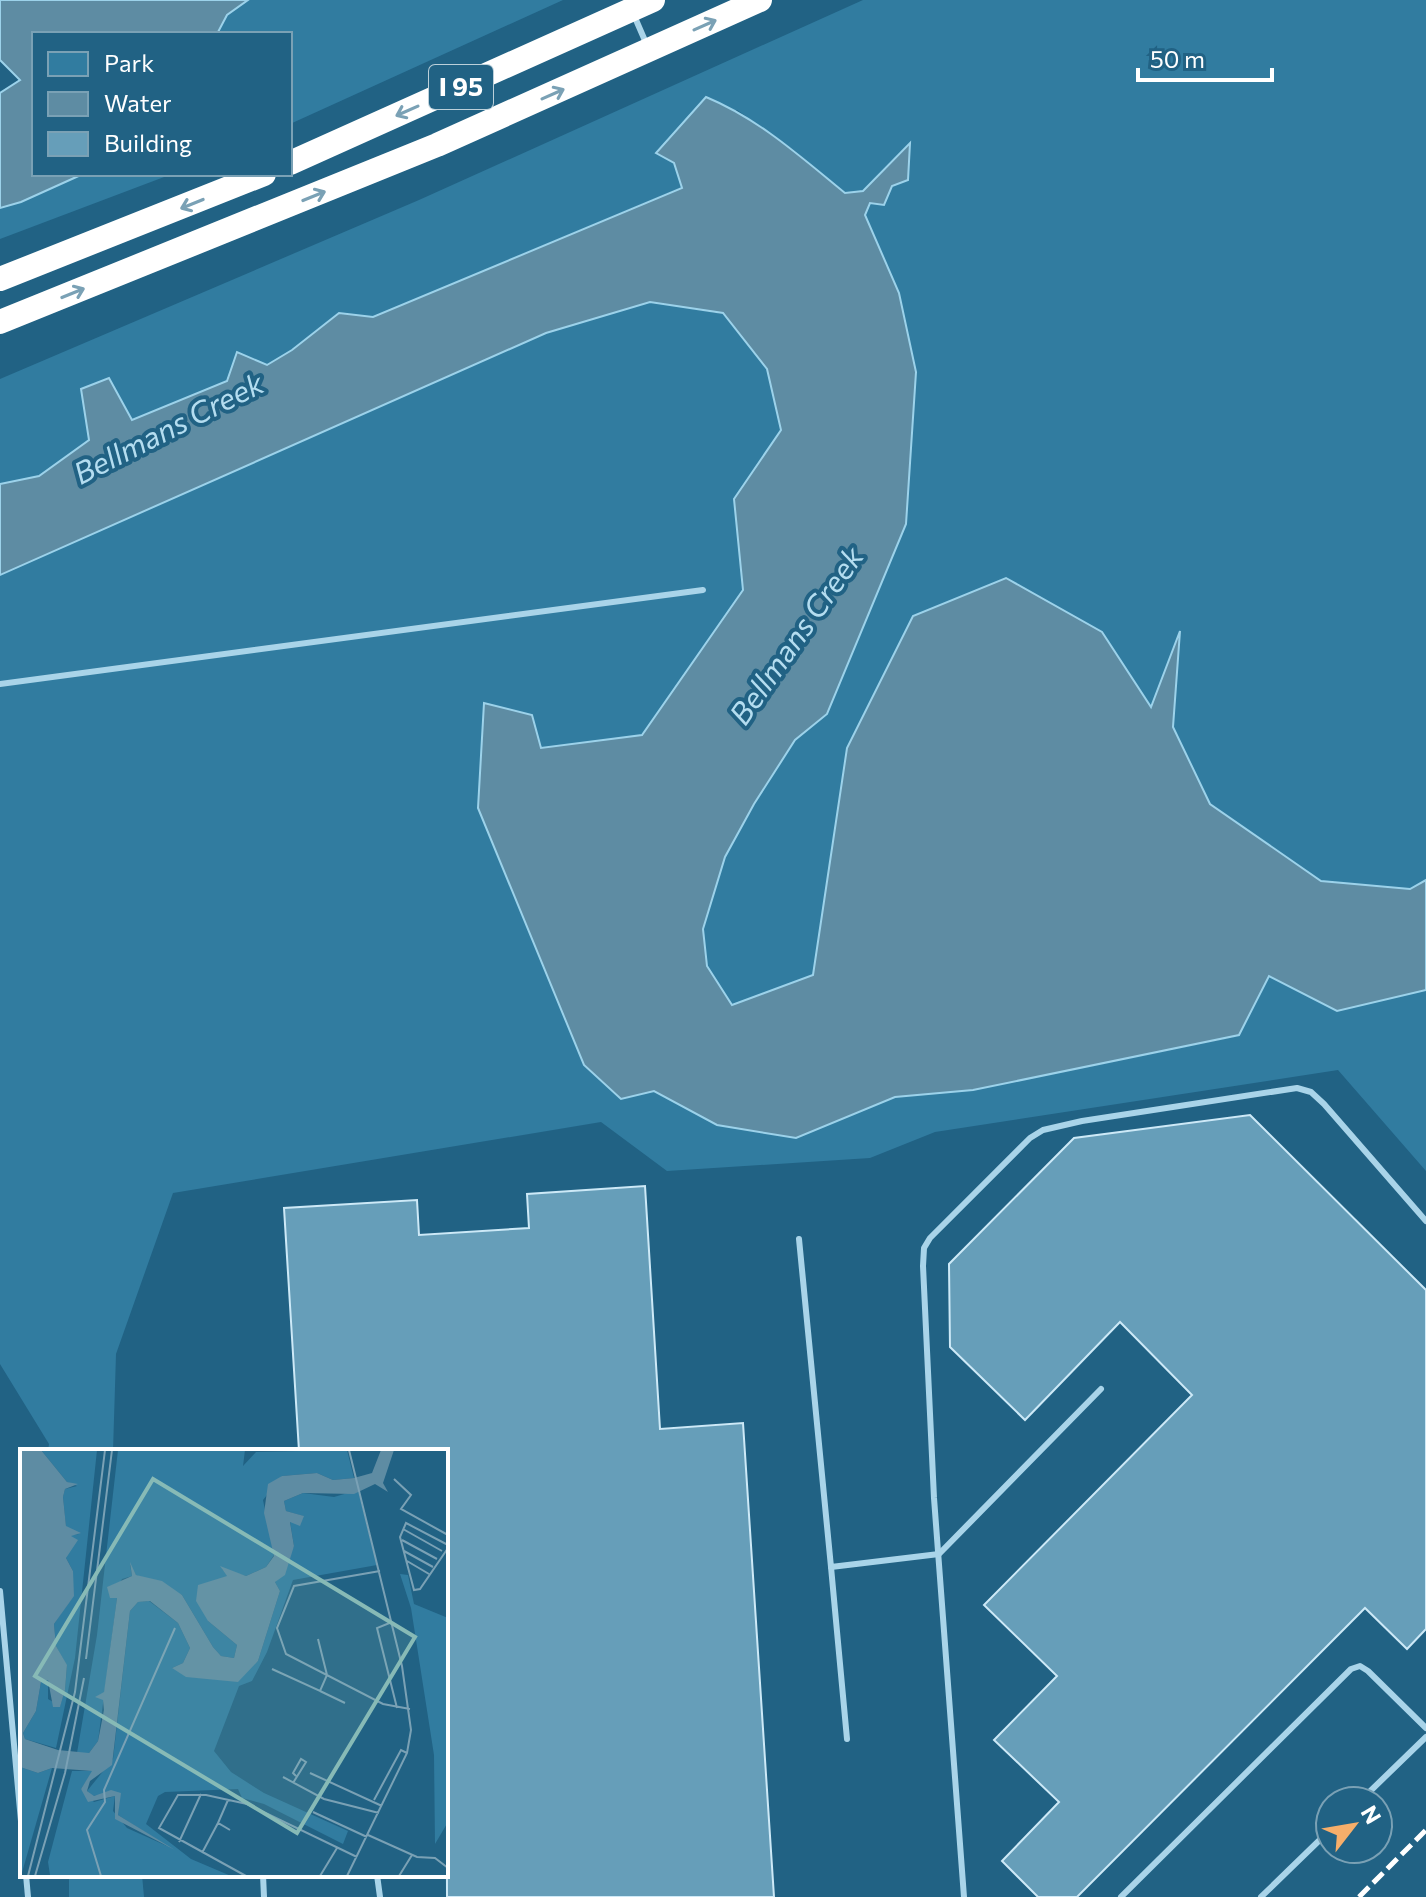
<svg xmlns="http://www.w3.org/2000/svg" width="1426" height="1897" font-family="Commissioner,sans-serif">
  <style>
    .green { fill: #317ca0 }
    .water { fill: #5e8ca3; stroke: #9cd2ea; stroke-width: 2 }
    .building { fill: #669eb9; stroke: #cde9f7; stroke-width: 2 }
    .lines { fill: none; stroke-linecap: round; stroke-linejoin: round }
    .lane { stroke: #a9d4e9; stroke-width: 6 }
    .highway { stroke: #fff; stroke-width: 24 }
    .rail { stroke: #fff; stroke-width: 5; stroke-dasharray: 14 6; stroke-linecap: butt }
    .oneway { stroke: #7aa1b5 }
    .labels { text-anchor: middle; stroke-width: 8; stroke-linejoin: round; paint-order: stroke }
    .shield { fill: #216284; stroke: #bcd0da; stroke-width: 2 }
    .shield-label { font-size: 26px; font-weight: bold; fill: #fff }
    .water-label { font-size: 30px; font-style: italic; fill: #b4ddf0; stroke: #216284 }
    .inset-road { fill: none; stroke: #7aa1b5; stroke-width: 2 }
    .view { fill: #87bab6; fill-opacity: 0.15; stroke: #87bab6; stroke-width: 4 }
    .inset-edge { fill: none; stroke: #fff; stroke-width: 4 }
  </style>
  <rect width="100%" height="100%" fill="#216284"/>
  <!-- green -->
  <g class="green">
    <polygon points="248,0 563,0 290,124 290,34 217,34 227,15"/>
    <polygon points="863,0 1426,0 1426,880 1410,889 1321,881 1210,804 1173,727 1179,635 1151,708 1102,632 847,748 813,975 732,1006 707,966 703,928 725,856 754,804 795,740 827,714 864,622 899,293 865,215 870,203 863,191 845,193 795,151 737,110 657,153 674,163 682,187 373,317 338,313 292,350 267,365 132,420 81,389 89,440 39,476 0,484 0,379 419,200"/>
    <polygon points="83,174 172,174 0,239 0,208 21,202"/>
    <polygon points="650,302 723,314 767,369 781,430 734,499 743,590 642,735 541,748 484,703 654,1091 717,1125 796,1138 895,1097 973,1090 1238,1036 1269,976 1337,1011 1426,990 1426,1171 1338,1070 935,1132 870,1158 667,1171 601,1122 173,1193 116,1354 113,1451 48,1451 49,1444 0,1364 0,575 546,333"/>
    <polygon points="69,1875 142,1875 144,1897 69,1897"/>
  </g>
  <!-- water -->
  <g class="water">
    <polygon points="0,0 248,0 227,15 217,34 34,34 34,174 83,174 21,202 0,208 0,93 20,80 0,60"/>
    <path d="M706,97C759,119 801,157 845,193L863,191L910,143L908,180L892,186L884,205L870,203L865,215L899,293L916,372L906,524L827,714L795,740L754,804L725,857L703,929L707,966L732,1005L813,975L847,748L913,616L1006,578L1102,632L1151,707L1180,631L1173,727L1210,804L1321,881L1410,889L1426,880V990L1337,1011L1269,976L1239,1035L973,1090L895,1097L796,1138L717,1125L654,1091L621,1099L584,1065L478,808L484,703L532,715L541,748L642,735L743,590L734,499L781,430L767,369L723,313L650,302L546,333L0,575V484L39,476L89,440L81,389L109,378L132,420L227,381L237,352L267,365L292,350L339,313L373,317L682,188L674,163L656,153Z"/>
  </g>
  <!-- building -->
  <g class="building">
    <polygon points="1250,1115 1426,1290 1426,1629 1407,1649 1365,1608 1077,1897 1038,1897 1002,1861 1059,1802 994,1740 1057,1676 984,1605 1192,1395 1120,1322 1025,1420 950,1347 949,1264 1074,1138"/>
    <polygon points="645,1186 660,1429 743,1423 774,1897 447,1897 446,1451 299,1451 284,1208 417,1200 419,1235 529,1228 527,1194"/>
  </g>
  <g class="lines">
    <!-- lane -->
    <g class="lane">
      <polyline points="633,13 646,43"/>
      <polyline points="0,684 703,590"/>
      <polyline points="799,1239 831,1567 939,1554 1101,1389"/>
      <polyline points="831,1567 847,1739"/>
      <polyline points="0,1591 22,1832"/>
      <polyline points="1360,1801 1426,1737"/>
      <polyline points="26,1875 28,1897"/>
      <polyline points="263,1875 264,1897"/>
      <polyline points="377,1875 380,1897"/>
      <polyline points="964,1897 934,1498 923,1266 924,1248 930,1238 1030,1138 1043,1130 1082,1121 1297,1088 1311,1092 1324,1104 1426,1221"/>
      <polyline points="1121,1897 1351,1669 1360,1666 1368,1671 1426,1728"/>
      <polyline points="1261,1897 1330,1830"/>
    </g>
    <!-- highway -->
    <g class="highway">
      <polyline points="290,163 653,0"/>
      <polyline points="0,279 264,174"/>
      <polyline points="0,322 437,145 760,0"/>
    </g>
    <!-- rail -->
    <polyline class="rail" points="1359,1897 1426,1830"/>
  </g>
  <!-- one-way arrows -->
  <defs><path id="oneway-shaft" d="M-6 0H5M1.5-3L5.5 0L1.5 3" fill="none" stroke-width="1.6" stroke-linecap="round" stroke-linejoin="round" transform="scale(2)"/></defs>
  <g class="oneway">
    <use href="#oneway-shaft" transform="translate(705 25) rotate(-24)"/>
    <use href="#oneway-shaft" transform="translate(553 94) rotate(-24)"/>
    <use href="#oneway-shaft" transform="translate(407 111) rotate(156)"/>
    <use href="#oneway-shaft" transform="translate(314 196) rotate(-22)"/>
    <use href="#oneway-shaft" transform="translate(192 204) rotate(158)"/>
    <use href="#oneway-shaft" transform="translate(73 293) rotate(-22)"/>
  </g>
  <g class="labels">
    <!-- shield labels -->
    <rect class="shield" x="429" y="65" width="64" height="44" rx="6"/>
    <g class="shield-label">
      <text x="461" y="96">I 95</text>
    </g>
    <!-- water labels -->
    <g class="water-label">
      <text transform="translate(169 429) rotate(-27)" y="10">Bellmans Creek</text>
      <text transform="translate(797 636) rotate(-55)" y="10">Bellmans Creek</text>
    </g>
  </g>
  <!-- overview -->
  <g transform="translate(20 1449)">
    <rect width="428" height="428" fill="#216284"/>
    <path d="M21,1H77L55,209L36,299L5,290L3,284L16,262L21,233L28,231V250L40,257L45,241L47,217L36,197L34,175L53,147V122L46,109L51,86L59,85L46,78L43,48L45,40L57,37L47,33ZM98,1H225L223,17L236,3L327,1L334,29L313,31L297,24L262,27L243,51L254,106L246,118L226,127L202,120L208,127L188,172L217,196L214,209L201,207L193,198L162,146L116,126L110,115L112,127L102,130L93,148L97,149L78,292L69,304H57L77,186ZM338,41L357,116L273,131L247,203L232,232L219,237L194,302L211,323L244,344L328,382L323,395L244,355L222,349L218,340L145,343L138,347L126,375L171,410L211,427L30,426L28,413L52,322H73L61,340L74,353L95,347L93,362L107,379L147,397L98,366L100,344L73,347L67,342L93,310L110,162L118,153L129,152L158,174L170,199L163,214L152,219L220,227L238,212L260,142L255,133L274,97L270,72L283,67L266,62L264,52L283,44L314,48ZM380,125L388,126L394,155L428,169V373L415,395L414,306L391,159ZM0,318L18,324L32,319L1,427Z" fill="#317ca0"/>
    <path d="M0,1H21L47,33L58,35L45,40L43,48L46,77L61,84L51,87L58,91L46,109L53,122L54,147L34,175L36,197L47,216L45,241L40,258H33L28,231L21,233L16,262L3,284L5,290L38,301L69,304L78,292L84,261L83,251L75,248L84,243L97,149H90L87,138L112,127L110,113L116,126L142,132L162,146L193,198L201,207L214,209L217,196L188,172L176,152L178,136L207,127L200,117L226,127L246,118L254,107L244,64L248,35L262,27L297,24L313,31L334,29L352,24L361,1H374L363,34L368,43L355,35L334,45L283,44L264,52L266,62L284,67L280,77L270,73L274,97L265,126L255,133L260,142L238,212L218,233L166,228L152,219L163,214L170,199L158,174L130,152L118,153L110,162L92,316L70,332L67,342L74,347L91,341L101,344L98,366L155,401L95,370V347L68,353L61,340L72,322L32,319L18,324L0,318Z" fill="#5e8ca3"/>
    <path class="inset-road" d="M374,30L391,46L381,60L428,86M383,80L422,102M382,91L417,110M428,96L386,74L380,88L394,141L400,140L428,99M384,102L413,118M387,112L409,125M360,122L274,137L257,179L266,205L363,255L390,260M372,173L357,179L377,259M66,210L92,1M252,220L300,242L307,226L298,190M300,242L325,254M290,324L362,357M263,328L304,350L359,364M273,334L286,313L281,310L273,324L276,327M354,351L381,301L387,304M293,363L347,388M198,374L208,351M348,386L397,408L415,409L428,419M159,393L181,345M182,404L198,374L210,381M8,427L55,243L85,1M15,427L45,324L64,229M81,427L67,381L85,353L84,341L155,179M226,427L139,379L158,346H186L227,355L337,408M300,427L317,399M327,427L387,304L391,281L382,217L329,1M379,427L392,406"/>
    <path class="view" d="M133,30L395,188L277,384L15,227Z"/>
    <rect width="428" height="428" class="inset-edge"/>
  </g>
  <!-- legend -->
  <rect x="32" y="32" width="260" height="144" fill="#216284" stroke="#7aa1b5" stroke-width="2"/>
  <rect x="48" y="52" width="40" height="24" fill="#317ca0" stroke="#7aa1b5" stroke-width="2"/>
  <text x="104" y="72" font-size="24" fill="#ffffff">Park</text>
  <rect x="48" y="92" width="40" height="24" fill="#5e8ca3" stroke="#7aa1b5" stroke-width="2"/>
  <text x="104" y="112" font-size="24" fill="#ffffff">Water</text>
  <rect x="48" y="132" width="40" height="24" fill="#669eb9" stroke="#7aa1b5" stroke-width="2"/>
  <text x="104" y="152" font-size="24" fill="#ffffff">Building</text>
  <!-- north arrow -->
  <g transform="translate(1354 1825) rotate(59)"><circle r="38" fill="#216284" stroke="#7aa1b5" stroke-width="2"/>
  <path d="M0-6L14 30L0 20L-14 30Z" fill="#f6ae6a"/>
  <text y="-12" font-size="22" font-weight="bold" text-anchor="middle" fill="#ffffff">N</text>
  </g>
  <!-- scale -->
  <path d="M1138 68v12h134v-12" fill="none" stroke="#ffffff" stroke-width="4"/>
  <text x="1150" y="68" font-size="24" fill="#ffffff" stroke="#216284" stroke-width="6" paint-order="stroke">50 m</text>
</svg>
